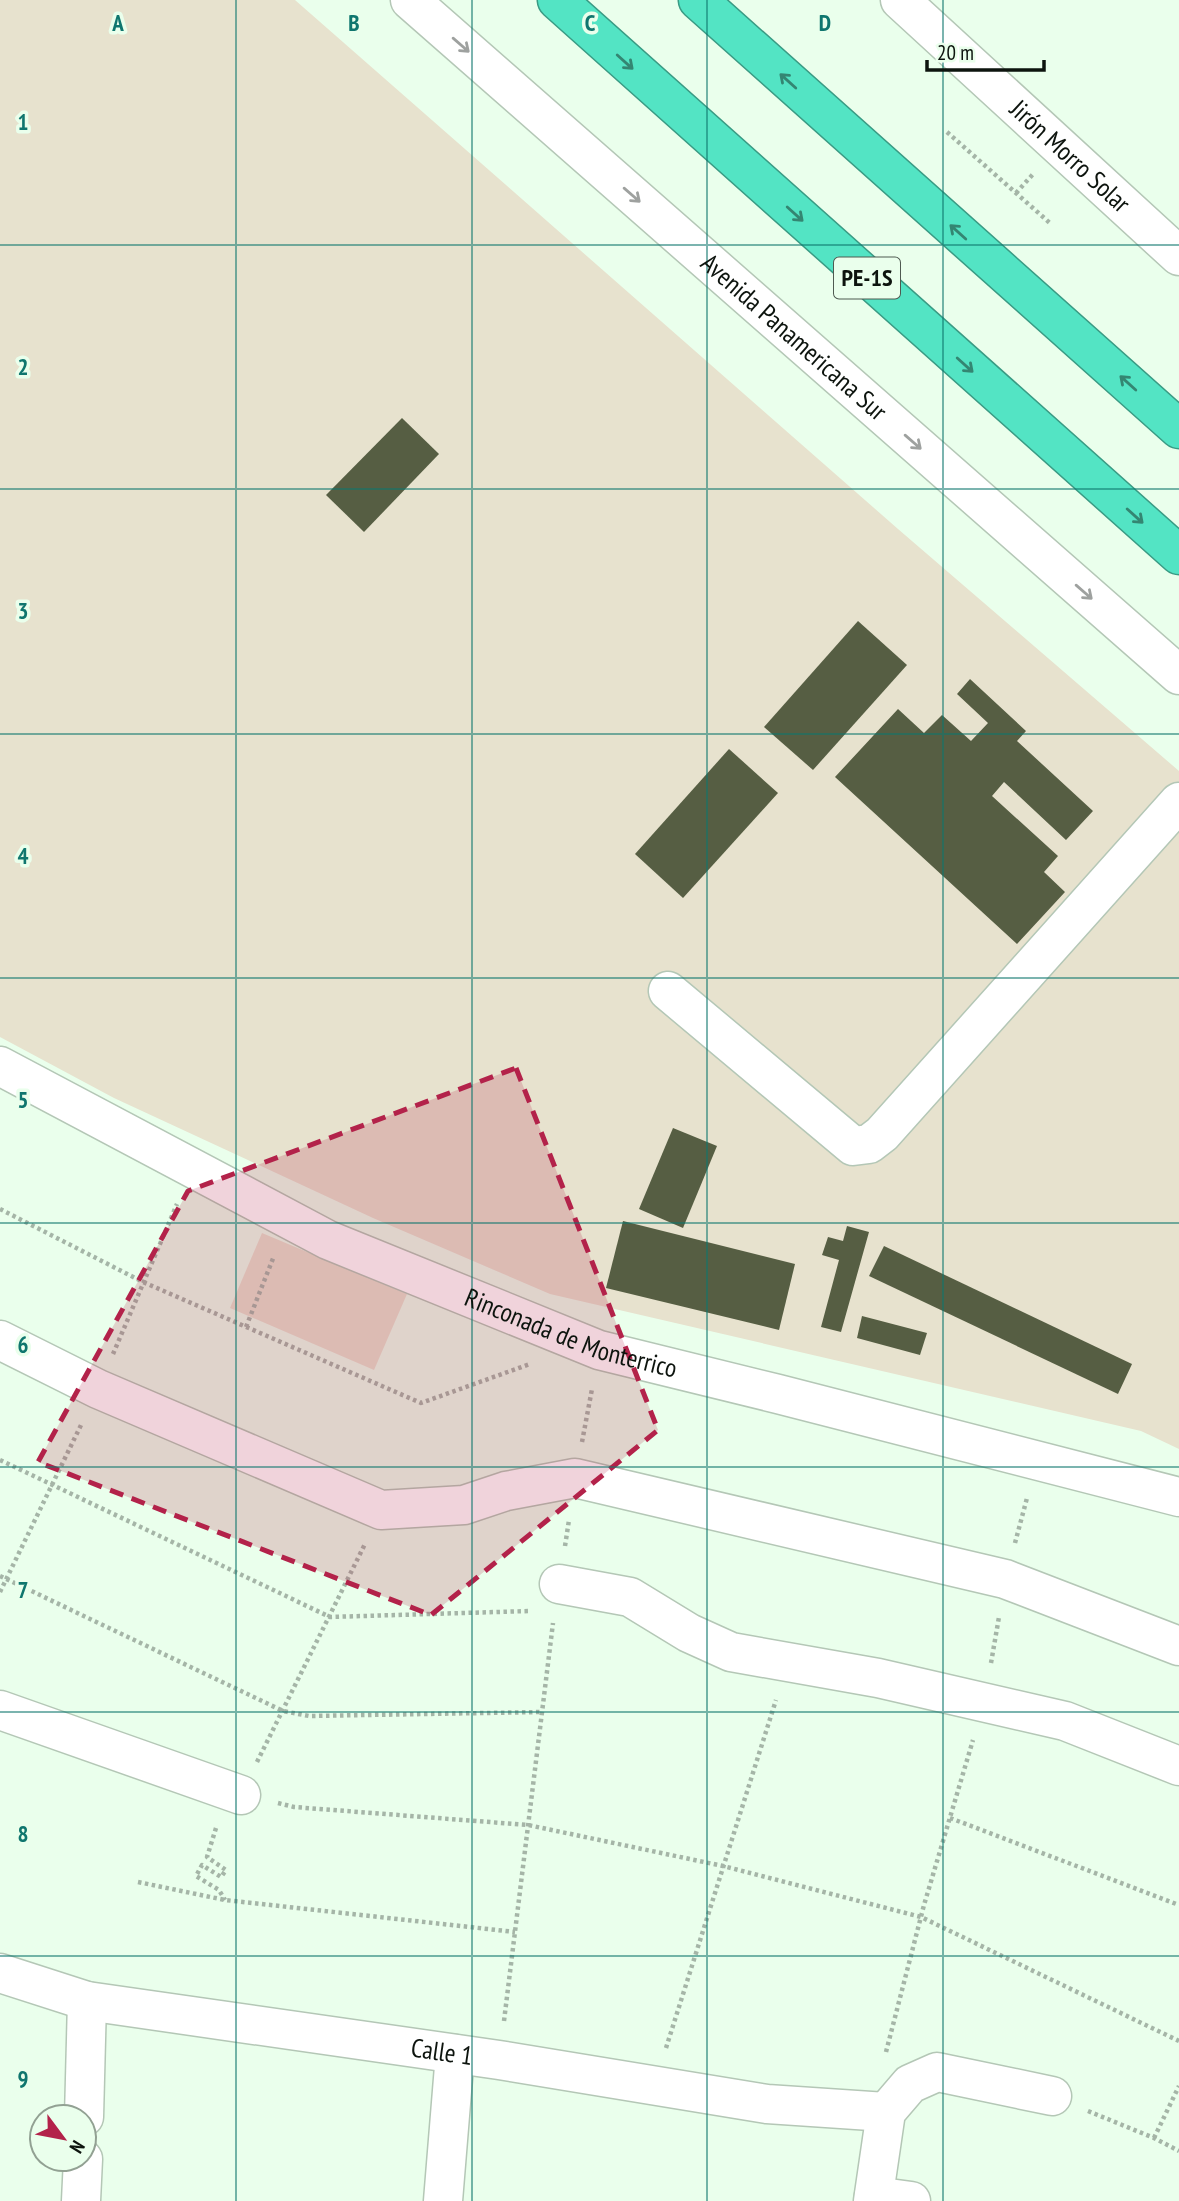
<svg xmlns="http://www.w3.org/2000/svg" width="1179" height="2201" font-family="'PT Sans Narrow',sans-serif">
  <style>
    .garden { fill: #e7e2ce }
    .building { fill: #565e43 }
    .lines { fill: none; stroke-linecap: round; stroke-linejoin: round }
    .minor-casing { stroke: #b4c7b6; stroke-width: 41 }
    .highway-casing { stroke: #3a9b84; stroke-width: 41 }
    .path { stroke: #a5b5a7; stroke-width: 4.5; stroke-dasharray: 3.5 3.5; stroke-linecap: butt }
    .minor { stroke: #fff; stroke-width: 38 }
    .highway { stroke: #53e4c4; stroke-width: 38 }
    .oneway { stroke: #9ea19f }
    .oneway2 { stroke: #348672 }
    .marked { fill: #b3224a; fill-opacity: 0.2; stroke: #b3224a; stroke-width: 5; stroke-dasharray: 14 9; stroke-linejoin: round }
    .grid { fill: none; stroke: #0f766e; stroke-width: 2; stroke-opacity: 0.55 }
    .labels { text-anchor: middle; stroke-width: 7; stroke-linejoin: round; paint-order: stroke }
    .shield { fill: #eaffec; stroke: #4f5a51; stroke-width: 2 }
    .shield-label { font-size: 24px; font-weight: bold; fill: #0d140e }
    .street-label { font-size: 26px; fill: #0d140e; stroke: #eaffec }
    .grid-label { font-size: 23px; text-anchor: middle; font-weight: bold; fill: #0f766e; stroke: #eaffec; stroke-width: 7; stroke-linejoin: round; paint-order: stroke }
  </style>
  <rect width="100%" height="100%" fill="#eaffec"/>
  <!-- garden -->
  <g class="garden">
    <polygon points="0,0 295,0 898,529 1179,771 1179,1449 1141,1431 550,1294 373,1218 114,1098 0,1037"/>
    <polygon points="262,1233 407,1294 374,1370 230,1308"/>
  </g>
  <!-- building -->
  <g class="building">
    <polygon points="402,418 439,454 364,532 326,495"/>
    <polygon points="858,621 907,665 813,770 764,727"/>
    <polygon points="970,679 1026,731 1017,741 1093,811 1066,840 1004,782 992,796 1058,856 1044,872 1065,892 1017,944 835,777 898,709 924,733 942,715 971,741 988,723 957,694"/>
    <polygon points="729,749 778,793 683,898 635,854"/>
    <polygon points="673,1128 717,1146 683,1228 639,1209"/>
    <polygon points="623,1221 795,1264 779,1330 606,1288"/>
    <polygon points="847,1226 869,1232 841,1332 821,1327 839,1260 822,1255 828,1237 843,1241"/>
    <polygon points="884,1246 1132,1364 1118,1394 869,1276"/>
    <polygon points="862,1316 927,1333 920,1355 857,1338"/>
  </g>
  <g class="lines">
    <!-- minor casing -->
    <g class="minor-casing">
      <g id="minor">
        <path id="s1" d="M410,0L1179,675"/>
        <path id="s2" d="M900,0L1179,256"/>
        <polyline points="668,991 853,1146 869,1144 882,1134 1179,802"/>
        <path id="s3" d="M0,1066L328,1240L599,1350L778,1394L1179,1497"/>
        <polyline points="0,1340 98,1389 381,1510 464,1505 506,1491 575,1478 1005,1579 1179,1646"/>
        <polyline points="559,1584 630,1597 689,1633 731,1652 878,1678 1065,1721 1179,1766"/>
        <polyline points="0,1710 241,1795"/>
        <path id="s4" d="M0,1973L87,2001L499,2060L767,2104L886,2112"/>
        <polyline points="84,2117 87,2001"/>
        <polyline points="874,2196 911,2201"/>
        <polyline points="81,2201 83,2159"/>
        <polyline points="443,2201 455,2054"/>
        <polyline points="873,2201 886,2112 910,2084 937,2072 1052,2096"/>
      </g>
    </g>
    <!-- highway casing -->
    <g class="highway-casing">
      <g id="highway">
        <polyline points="557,0 1179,555"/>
        <polyline points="698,0 1179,429"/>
      </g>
    </g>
    <!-- path -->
    <g class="path">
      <polyline points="947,132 1051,224"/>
      <polyline points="1016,193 1034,173"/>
      <polyline points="0,1209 143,1282 421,1403 530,1364"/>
      <polyline points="246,1327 274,1256"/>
      <polyline points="113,1354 177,1204"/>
      <polyline points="582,1442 592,1389"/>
      <polyline points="0,1460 330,1617 530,1611"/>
      <polyline points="1015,1543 1027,1498"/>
      <polyline points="565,1546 569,1520"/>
      <polyline points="0,1576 283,1711 309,1716 542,1712"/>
      <polyline points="0,1592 82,1423"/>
      <polyline points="991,1663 999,1617"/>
      <polyline points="257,1762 365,1544"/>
      <polyline points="278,1803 294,1807 528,1825 723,1866 921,1917 1179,2041"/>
      <polyline points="950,1818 1179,1905"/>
      <polyline points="216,1828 207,1857 226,1870 221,1877 202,1865 196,1876 219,1890 225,1900"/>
      <polyline points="138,1882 225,1900 515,1932"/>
      <polyline points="504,2021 553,1623"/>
      <polyline points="666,2048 776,1700"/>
      <polyline points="886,2052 924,1905 973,1740"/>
      <polyline points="1088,2111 1154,2138 1179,2151"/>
      <polyline points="1154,2138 1179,2086"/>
    </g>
    <!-- minor -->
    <use href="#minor" class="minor"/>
    <!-- highway -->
    <use href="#highway" class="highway"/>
  </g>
  <!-- one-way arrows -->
  <defs><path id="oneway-shaft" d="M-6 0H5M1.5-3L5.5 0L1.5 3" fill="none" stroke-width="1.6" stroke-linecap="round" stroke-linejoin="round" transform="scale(1.75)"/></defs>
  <g class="oneway">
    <use href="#oneway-shaft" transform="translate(461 45) rotate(41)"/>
    <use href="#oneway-shaft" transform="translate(632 195) rotate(41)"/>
    <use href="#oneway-shaft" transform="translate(913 442) rotate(41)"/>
    <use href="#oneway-shaft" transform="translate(1084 592) rotate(41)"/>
  </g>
  <g class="oneway2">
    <use href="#oneway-shaft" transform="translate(625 62) rotate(42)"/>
    <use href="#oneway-shaft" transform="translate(788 81) rotate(-138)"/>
    <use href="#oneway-shaft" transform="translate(795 214) rotate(42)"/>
    <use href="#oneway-shaft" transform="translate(958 232) rotate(-138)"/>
    <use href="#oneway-shaft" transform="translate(965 365) rotate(42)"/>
    <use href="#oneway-shaft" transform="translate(1128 383) rotate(-138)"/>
    <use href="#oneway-shaft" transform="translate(1135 516) rotate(42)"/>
  </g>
  <!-- marked area -->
  <path class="marked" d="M516,1068L658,1430L431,1615L38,1462L188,1191Z"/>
  <!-- grid -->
  <path class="grid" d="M236,0V2201M472,0V2201M707,0V2201M943,0V2201M0,245H1179M0,489H1179M0,734H1179M0,978H1179M0,1223H1179M0,1467H1179M0,1712H1179M0,1956H1179"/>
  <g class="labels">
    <!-- shield labels -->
    <rect class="shield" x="834" y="257.5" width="66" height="41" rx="5"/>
    <g class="shield-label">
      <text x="867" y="286">PE-1S</text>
    </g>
    <!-- street labels -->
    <g class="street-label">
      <text dy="9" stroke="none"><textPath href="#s2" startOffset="231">Jirón Morro Solar</textPath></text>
      <text dy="9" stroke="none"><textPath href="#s1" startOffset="511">Avenida Panamericana Sur</textPath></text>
      <text dy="9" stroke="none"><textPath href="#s3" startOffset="632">Rinconada de Monterrico</textPath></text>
      <text dy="9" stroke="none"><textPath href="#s4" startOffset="450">Calle 1</textPath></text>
    </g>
  </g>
  <g class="grid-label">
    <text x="118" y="31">A</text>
    <text x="354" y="31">B</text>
    <text x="590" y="31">C</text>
    <text x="825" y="31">D</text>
    <text x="23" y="130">1</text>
    <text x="23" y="375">2</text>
    <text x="23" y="619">3</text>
    <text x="23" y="864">4</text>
    <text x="23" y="1108">5</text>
    <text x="23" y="1353">6</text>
    <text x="23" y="1598">7</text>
    <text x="23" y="1842">8</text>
    <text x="23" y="2087">9</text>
  </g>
  <!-- north arrow -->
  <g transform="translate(63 2138) rotate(122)"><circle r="33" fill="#eaffec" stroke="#92a193" stroke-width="2"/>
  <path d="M0-5L12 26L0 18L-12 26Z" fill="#b3224a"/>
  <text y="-10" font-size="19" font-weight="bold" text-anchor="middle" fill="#0d140e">N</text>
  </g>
  <!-- scale -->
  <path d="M927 60v10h117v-10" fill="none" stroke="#0d140e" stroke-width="3.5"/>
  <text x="937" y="60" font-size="21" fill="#0d140e" stroke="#eaffec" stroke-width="5" paint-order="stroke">20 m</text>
</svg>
